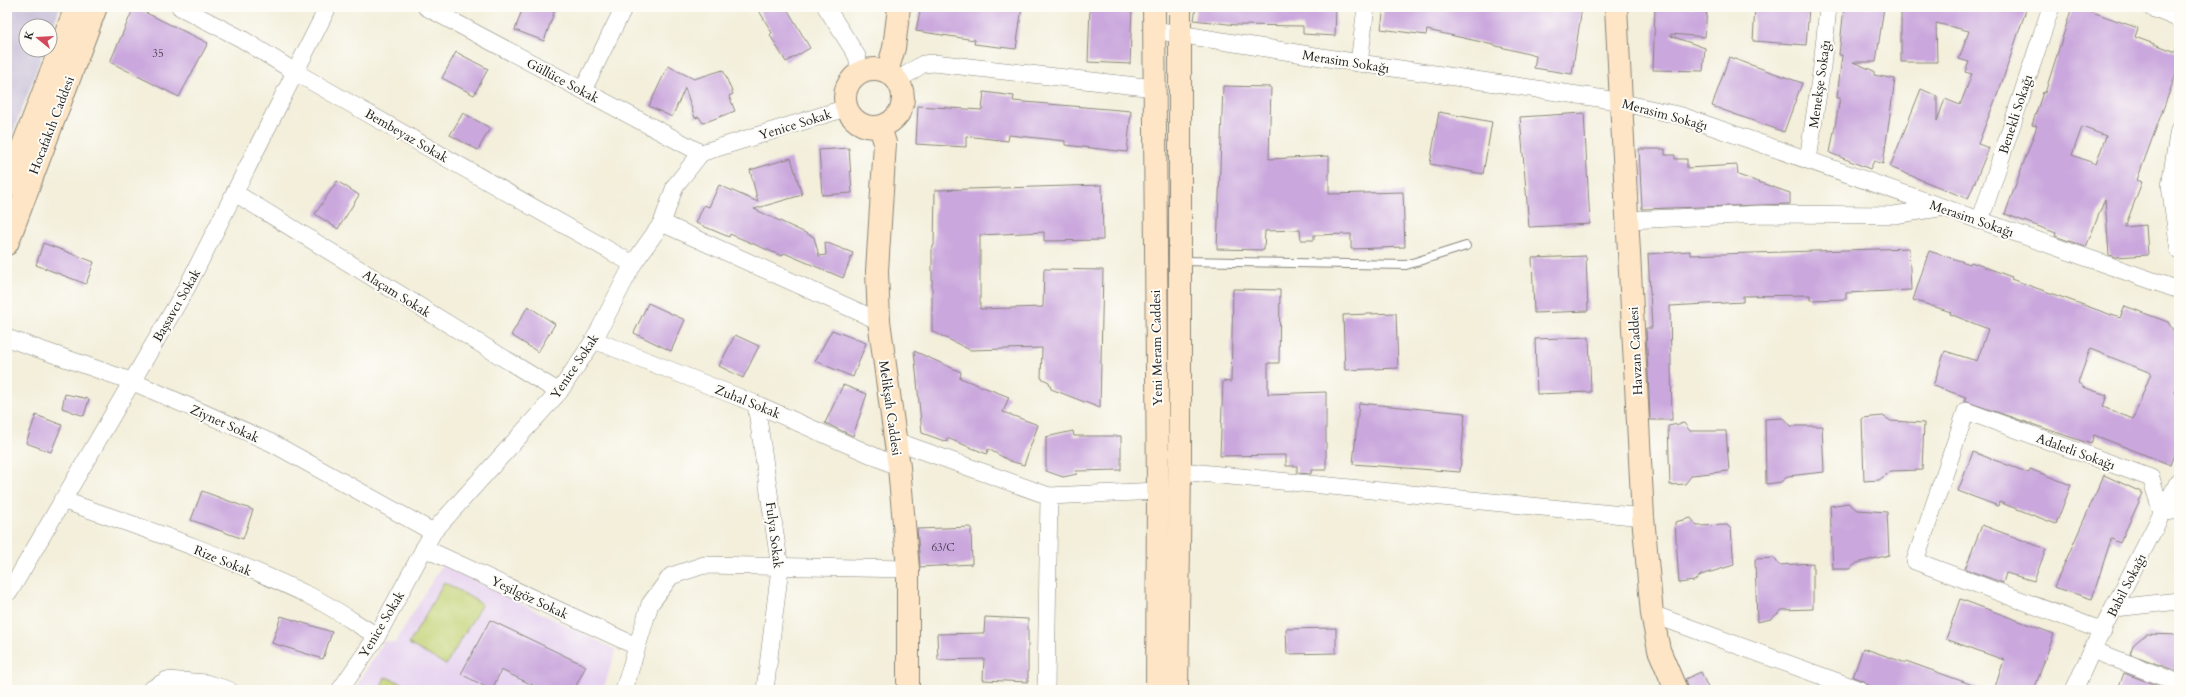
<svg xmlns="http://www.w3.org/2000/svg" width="2186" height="697" font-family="Cardo,serif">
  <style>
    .built { fill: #e6d2f0 }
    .industrial { fill: #c8bfd8 }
    .green { fill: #c3d275; stroke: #707748 }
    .building { fill: #caa7dd; fill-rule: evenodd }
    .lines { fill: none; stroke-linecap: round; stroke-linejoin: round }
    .lane-casing { stroke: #88867c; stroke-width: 10 }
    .street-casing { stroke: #88867c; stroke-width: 18 }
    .secondary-casing { stroke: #88867c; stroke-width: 24 }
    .lane { stroke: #fff; stroke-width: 8 }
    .street { stroke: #fff; stroke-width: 17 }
    .secondary { stroke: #fee5c5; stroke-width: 22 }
    .labels { text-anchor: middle; stroke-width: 4; stroke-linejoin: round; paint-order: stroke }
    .number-label { font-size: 11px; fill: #483f4c }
    .street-label { font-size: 13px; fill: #1c1c1c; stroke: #fdfcf7 }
  </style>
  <rect width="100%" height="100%" fill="#fdfcf7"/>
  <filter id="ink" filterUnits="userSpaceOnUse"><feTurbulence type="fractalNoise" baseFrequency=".025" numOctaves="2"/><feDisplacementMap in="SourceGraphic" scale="8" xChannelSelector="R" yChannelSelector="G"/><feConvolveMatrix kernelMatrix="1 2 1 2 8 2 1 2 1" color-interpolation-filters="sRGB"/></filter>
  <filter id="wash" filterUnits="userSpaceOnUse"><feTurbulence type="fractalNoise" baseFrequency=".012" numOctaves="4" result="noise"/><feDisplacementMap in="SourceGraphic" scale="16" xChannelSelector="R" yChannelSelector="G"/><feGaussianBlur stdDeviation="0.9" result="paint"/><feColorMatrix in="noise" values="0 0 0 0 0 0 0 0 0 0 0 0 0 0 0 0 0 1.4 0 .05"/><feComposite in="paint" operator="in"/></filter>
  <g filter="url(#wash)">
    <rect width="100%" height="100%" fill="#f3efdb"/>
    <!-- built -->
    <polygon class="built" points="442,565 616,650 603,690 354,690 384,641 395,643"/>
    <!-- industrial -->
    <polygon class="industrial" points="7,7 60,7 50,34 50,26 26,26 26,50 44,50 7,149"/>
    <!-- green -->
    <g class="green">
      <polygon points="444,582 482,604 446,665 409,644"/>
      <polygon points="385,677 422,690 380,690"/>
    </g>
    <g id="blocks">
      <!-- building -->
      <g class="building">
        <polygon points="134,7 208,43 179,97 110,62"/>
        <polygon points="523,7 556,7 544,41 515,30"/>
        <polygon points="757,7 786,7 810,48 786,62 770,35 772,33"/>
        <polygon points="921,7 1022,7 1016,49 974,44 975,40 916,31"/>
        <polygon points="1090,7 1132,7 1130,64 1088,62"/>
        <polygon points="1196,7 1336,7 1335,36 1303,34 1303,26 1236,25 1194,20"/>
        <polygon points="1384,7 1582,7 1572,74 1534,68 1536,56 1477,41 1427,30 1426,35 1381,29"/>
        <polygon points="1655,7 1707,7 1705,37 1671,34 1671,36 1705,48 1703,71 1653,70"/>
        <polygon points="1755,7 1809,8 1806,45 1753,41"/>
        <polygon points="1844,7 1884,7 1876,62 1853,62 1874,71 1874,75 1895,79 1883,164 1874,161 1870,169 1830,153 1840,98 1837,98 1842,55 1839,55"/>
        <polygon points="1901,7 2027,7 2001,85 1978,144 1989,148 1968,199 1890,167 1921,89 1937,96 1937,121 1945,99 1960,105 1972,74 1965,72 1969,62 1959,59 1969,31 1936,23 1937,62 1901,62"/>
        <path d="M2072,7H2078L2138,28L2135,37L2179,53V66L2137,180L2142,182L2125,227L2146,225L2148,255L2115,257L2109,255L2105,199L2086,247L2055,236L2056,233L2005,214L2037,126L2032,125L2043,92L2045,93ZM2082,127L2106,136L2096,164L2072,155Z"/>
        <polygon points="456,52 488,69 474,95 442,78"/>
        <polygon points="1729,57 1802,83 1784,132 1712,106"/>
        <polygon points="668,66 694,79 723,70 733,94 729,96 735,111 703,123 699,117 695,118 685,88 672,117 649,106"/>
        <polygon points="1223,86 1271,87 1269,159 1329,156 1329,194 1403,192 1405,247 1351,249 1351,234 1314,235 1314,240 1301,240 1300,230 1265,231 1264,250 1217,249"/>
        <polygon points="984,92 1014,96 1013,101 1131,111 1127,152 1065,145 1065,141 1009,135 1008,141 966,136 966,147 916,144 918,106 982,110"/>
        <polygon points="1439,112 1492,122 1483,174 1430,164"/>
        <polygon points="463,113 490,128 478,150 450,135"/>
        <polygon points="1584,113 1590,224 1529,227 1520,117"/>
        <polygon points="849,148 852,193 822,195 819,150"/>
        <polygon points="1639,149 1665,149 1665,155 1675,155 1675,159 1687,159 1687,168 1737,165 1738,175 1790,193 1790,204 1642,209"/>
        <polygon points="791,158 802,195 754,209 814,237 819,256 826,255 825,242 853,253 843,278 784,253 782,256 730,234 729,237 696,223 704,205 709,207 719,185 758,202 750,170"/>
        <polygon points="337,181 359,195 338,229 315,214"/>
        <polygon points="1102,185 1103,240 1044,241 1044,232 980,235 980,309 1043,307 1044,269 1103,270 1100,408 1051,389 1049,382 1041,378 1042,348 970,350 932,331 932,246 934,246 935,190"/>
        <polygon points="43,243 94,262 86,284 36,265"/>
        <polygon points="1909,248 1911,290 1846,293 1846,299 1810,300 1810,295 1743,296 1743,302 1670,306 1672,420 1650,420 1646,328 1652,328 1648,254 1690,251 1690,255"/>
        <path d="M1929,251L1970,264L1971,262L2012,277L2011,279L2120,318L2125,306L2168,322L2179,340V374L2174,393L2179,394V444L2171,465L2094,435L2091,444L2064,435L1964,401L1966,397L1933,386L1945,351L1977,361L1988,329L1950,314L1951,312L1913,300ZM2090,349L2151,373L2133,419L2103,407L2107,395L2082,387V385L2078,383Z"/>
        <polygon points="1586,256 1588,311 1534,313 1532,258"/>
        <polygon points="1233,289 1280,290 1279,363 1268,363 1268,394 1326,392 1326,470 1311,470 1311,474 1297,473 1297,466 1286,466 1286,455 1220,456 1223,381 1231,382"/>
        <polygon points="648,303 685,320 671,351 634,333"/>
        <polygon points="528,306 555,324 538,352 511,335"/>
        <polygon points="1396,313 1398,368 1345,370 1343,315"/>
        <polygon points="832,330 866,343 853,377 815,361"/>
        <polygon points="735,335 759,346 743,378 719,366"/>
        <polygon points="1589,337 1591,392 1537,394 1535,339"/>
        <polygon points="914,351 961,372 960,378 1009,397 1003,412 1038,425 1024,465 1010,461 988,449 987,454 947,438 947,442 922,433"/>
        <polygon points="843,385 867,394 853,436 825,423"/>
        <polygon points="65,394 89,399 84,416 62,408"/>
        <polygon points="1359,403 1465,413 1460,472 1353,464"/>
        <polygon points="36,415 62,425 51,452 26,443"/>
        <polygon points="1883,416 1891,421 1924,423 1922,470 1891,471 1879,480 1864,481 1862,418"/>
        <polygon points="1784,418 1791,426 1822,426 1824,472 1788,476 1781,482 1766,484 1765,419"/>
        <polygon points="1684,423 1690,431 1726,431 1729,471 1692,475 1685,484 1670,485 1668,426"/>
        <polygon points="1073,431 1074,436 1121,436 1121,470 1076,471 1077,474 1063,477 1046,471 1046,437"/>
        <polygon points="1973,452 2029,473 2030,469 2071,485 2056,524 1999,502 1998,506 1958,491"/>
        <polygon points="2104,475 2143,493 2120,543 2111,539 2092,599 2054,587"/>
        <polygon points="202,491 253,510 243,539 191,520"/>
        <polygon points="1848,503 1857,510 1887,512 1889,555 1857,563 1849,569 1833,569 1830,506"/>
        <polygon points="1691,518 1697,526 1727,525 1731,529 1734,565 1701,575 1694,581 1679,583 1675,522"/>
        <polygon points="1982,525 2046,549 2034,581 2006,573 2003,583 1965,569"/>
        <polygon points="971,527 972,564 920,567 917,529"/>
        <polygon points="1774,558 1779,565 1813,563 1813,609 1782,610 1771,619 1757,622 1755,559"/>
        <polygon points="1960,599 2054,634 2034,690 1994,690 2004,660 1946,639"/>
        <polygon points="281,616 332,632 323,659 272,643"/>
        <polygon points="985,617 1028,619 1028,682 983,680 984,659 938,660 937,634 984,633"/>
        <polygon points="490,620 586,666 574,690 543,690 501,670 492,690 461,674"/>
        <polygon points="1336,628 1336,653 1287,654 1286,629"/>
        <polygon points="2146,634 2179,635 2179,672 2130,654 2133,645"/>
        <polygon points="1863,648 1906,663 1906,661 1981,688 1980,690 1881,690 1869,686 1864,681 1853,677"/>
        <polygon points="1701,672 1709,690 1688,690 1685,679"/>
        <polygon points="2124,673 2169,690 2118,690"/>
      </g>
    </g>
  </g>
  <g filter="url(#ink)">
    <use href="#blocks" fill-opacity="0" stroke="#88867c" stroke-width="1"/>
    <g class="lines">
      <!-- lane casing -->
      <g class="lane-casing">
        <polyline id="lane" points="1182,261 1406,265 1466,246"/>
      </g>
      <!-- street casing -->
      <g class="street-casing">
        <g id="street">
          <polyline points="180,7 242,39 295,72 633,264"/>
          <polyline points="426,7 701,153"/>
          <polyline points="826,7 857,56 860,72"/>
          <polyline points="2150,7 2179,19"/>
          <polyline points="1154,30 1359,63 1605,99 1682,116 2179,290"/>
          <polyline points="1359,63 1366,7"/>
          <polyline points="898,80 923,64 934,63 1154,88"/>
          <polyline points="583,90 624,7"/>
          <polyline points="2179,129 2170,185 2179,251"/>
          <polyline points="1808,160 1822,66 1828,7"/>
          <polyline points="235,193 559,392"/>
          <polyline points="1628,220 1763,214 1894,215 1939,208"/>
          <polyline points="1980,221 2051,7"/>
          <polyline points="662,223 879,321"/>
          <polyline points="7,338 131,381 272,443 433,532"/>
          <polyline points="594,340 756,404 899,467"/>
          <polyline points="756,404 780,568 765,690"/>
          <polyline points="896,441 1049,496 1158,491"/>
          <polyline points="1180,471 1643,517"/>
          <path d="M62,500C146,529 232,558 312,597C334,608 355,623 377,636"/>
          <polyline points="424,548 636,646"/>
          <polyline points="7,592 10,591 187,287 328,7"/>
          <polyline points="2115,608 2179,601"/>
          <polyline points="1652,614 1860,690"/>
          <polyline points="2103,631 1915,561 1966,411 2151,478 2162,513 2179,510"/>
          <polyline points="2092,650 2179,683"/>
          <polyline points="150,690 167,680 206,683 229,690"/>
          <polyline points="340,690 377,636 433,532 559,392 594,340 633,264 662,223 675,186 701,153 846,108"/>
          <polyline points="624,690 650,604 671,576 704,565 908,569"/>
          <polyline points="1046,690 1049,496"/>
          <polyline points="2074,690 2092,650 2179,480"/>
        </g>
      </g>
      <!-- secondary casing -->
      <g class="secondary-casing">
        <g id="secondary">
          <polyline points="1154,7 1158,491 1157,690"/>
          <polyline points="1616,7 1643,517 1652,614 1659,650 1676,690"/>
          <circle cx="874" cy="98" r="29"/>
          <polyline points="887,72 894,48 899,7"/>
          <polyline points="880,127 885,143 877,271 879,321 899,467 908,569 908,690"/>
          <polyline points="7,187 76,7"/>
          <polyline points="7,244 96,7"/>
          <polyline points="1177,690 1180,471 1180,7"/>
        </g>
      </g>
      <!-- lane -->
      <use href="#lane" class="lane"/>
      <!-- street -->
      <use href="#street" class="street"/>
      <!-- secondary -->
      <use href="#secondary" class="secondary"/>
    </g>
  </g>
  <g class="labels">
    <!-- number labels -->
    <g class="number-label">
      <text x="158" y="57">35</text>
      <text x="943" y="551">63/C</text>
    </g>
    <!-- street labels -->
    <g class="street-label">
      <text transform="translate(1346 61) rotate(9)" y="5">Merasim Sokağı</text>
      <text transform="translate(563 80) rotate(28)" y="5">Güllüce Sokak</text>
      <text transform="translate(1819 84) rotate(-82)" y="5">Menekşe Sokağı</text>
      <text transform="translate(1665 114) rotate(15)" y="5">Merasim Sokağı</text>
      <text transform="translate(2015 114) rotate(-72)" y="5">Benekli Sokağı</text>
      <text transform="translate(795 124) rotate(-17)" y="5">Yenice Sokak</text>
      <text transform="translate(51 125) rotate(-69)" y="5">Hocafakıh Caddesi</text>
      <text transform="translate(407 135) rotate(30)" y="5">Bembeyaz Sokak</text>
      <text transform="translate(1972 218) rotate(19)" y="5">Merasim Sokağı</text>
      <text transform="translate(397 293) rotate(32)" y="5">Alaçam Sokak</text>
      <text transform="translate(176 305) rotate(-60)" y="5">Başsavcı Sokak</text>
      <text transform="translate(1156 348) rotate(-91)" y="5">Yeni Meram Caddesi</text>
      <text transform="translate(1635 351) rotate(-93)" y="5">Havzan Caddesi</text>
      <text transform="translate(574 366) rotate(-56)" y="5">Yenice Sokak</text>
      <text transform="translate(748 401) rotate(22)" y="5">Zuhal Sokak</text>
      <text transform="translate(891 408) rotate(82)" y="5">Melikşah Caddesi</text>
      <text transform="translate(225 423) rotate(24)" y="5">Ziynet Sokak</text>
      <text transform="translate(2076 451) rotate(20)" y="5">Adaletli Sokağı</text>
      <text transform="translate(775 535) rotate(83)" y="5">Fulya Sokak</text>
      <text transform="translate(223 560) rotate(22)" y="5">Rize Sokak</text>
      <text transform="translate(2126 585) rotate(-63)" y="5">Babil Sokağı</text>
      <text transform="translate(530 597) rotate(25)" y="5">Yeşilgöz Sokak</text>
      <text transform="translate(381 624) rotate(-59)" y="5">Yenice Sokak</text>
    </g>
  </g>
  <!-- margin -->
  <rect width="2186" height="697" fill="none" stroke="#fdfcf7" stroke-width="24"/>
  <!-- north arrow -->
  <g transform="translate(38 38) rotate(288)"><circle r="19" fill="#fdfcf7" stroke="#a3a29f"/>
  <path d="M0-3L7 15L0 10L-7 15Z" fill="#d1495b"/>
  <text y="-6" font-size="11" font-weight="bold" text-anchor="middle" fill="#1c1c1c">K</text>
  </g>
</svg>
